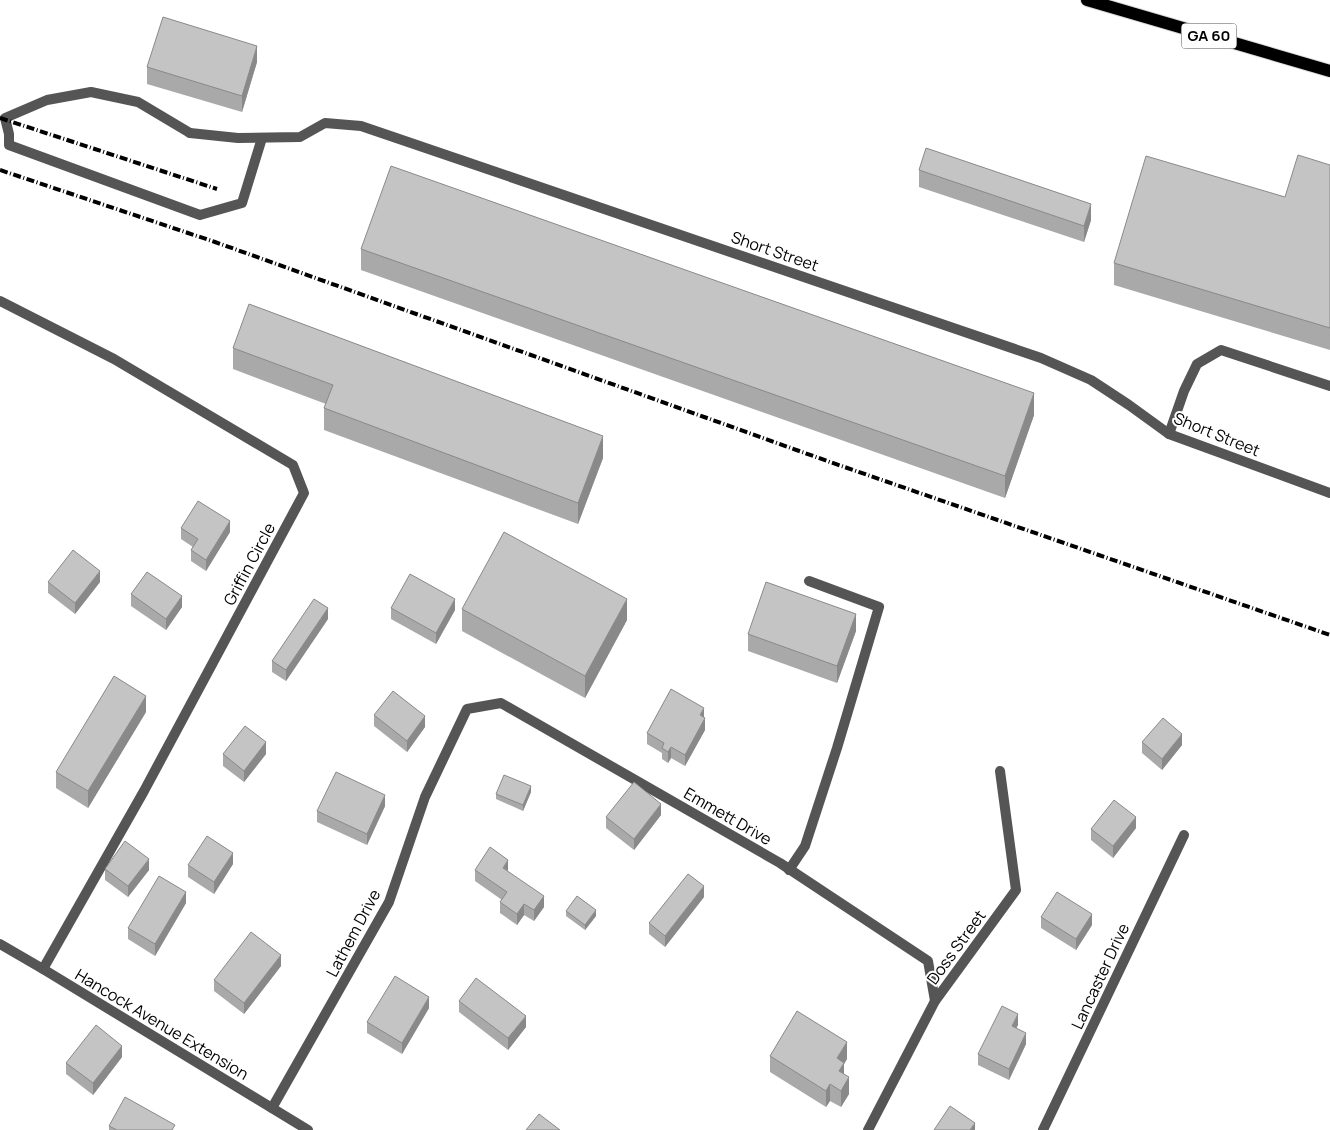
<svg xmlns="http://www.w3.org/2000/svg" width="1330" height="1130" font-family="Manrope,sans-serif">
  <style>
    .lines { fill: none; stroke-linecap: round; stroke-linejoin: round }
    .primary-casing { stroke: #dbdbdb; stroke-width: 14 }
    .service { stroke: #555; stroke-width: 10 }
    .minor { stroke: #555; stroke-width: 10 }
    .primary { stroke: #000; stroke-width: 12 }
    .rail { stroke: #000; stroke-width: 4; stroke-dasharray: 8 2.5 1 2.5; stroke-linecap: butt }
    .wall { fill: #a9a9a9 }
    .shaded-wall { fill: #898989 }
    .building { fill: #c4c4c4; stroke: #898989 }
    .labels { text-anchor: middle; stroke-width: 4; stroke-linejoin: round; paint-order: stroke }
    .shield { fill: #fff; stroke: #4c4c4c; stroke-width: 1 }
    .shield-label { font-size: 15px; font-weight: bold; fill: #000 }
    .street-label { font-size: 16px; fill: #000; stroke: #fff }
  </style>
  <rect width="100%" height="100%" fill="#fff"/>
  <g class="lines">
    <!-- primary casing -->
    <g class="primary-casing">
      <polyline id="primary" points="1087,0 1330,71"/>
    </g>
    <!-- service -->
    <g class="service">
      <polyline points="190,133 138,102 91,92 47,100 5,118 9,134 9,145 200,215 242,203 262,138"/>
      <polyline points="1169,434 1184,391 1197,364 1221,350 1330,386"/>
      <polyline points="789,870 805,846 837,748 879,607 809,581"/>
    </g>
    <!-- minor -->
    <g class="minor">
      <polyline points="190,133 238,138 300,137 325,123 361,126 1041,358 1091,380 1129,405 1169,434 1330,493"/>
      <polyline points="0,301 114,359 293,465 304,493 144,791 43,969"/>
      <polyline points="0,944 43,969 308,1130"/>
      <polyline points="272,1108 389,902 425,797 467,709 501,703 780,863 928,961 935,1001"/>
      <polyline points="868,1130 935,1001 1016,890 1000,771"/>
      <polyline points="1043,1130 1184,835"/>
    </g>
    <!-- primary -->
    <use href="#primary" class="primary"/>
    <!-- rail -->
    <g class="rail">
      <polyline points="0,118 217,189"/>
      <polyline points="0,170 215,242 830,462 1330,635"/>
    </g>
  </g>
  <!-- wall -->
  <g class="wall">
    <polygon points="257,62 242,112 147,84 147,67"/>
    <polygon points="1330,165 1330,350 1114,285 1114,263 1285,197"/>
    <polygon points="919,170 1091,220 1084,242 919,187"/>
    <polygon points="361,249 1034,415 1005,498 361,270"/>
    <polygon points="233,348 603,458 578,524 324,430 324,408 326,404 233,369"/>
    <polygon points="181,528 230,532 206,571 191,561 191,550 193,547 181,539"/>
    <polygon points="48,582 100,582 75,614 48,593"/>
    <polygon points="131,594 182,607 166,630 131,606"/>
    <polygon points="391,608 455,610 436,644 391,619"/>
    <polygon points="462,609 627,620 585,698 462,631"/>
    <polygon points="328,619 286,681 272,672 272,661"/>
    <polygon points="856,631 837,683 748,651 748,634"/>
    <polygon points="146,712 88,808 56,788 56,772"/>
    <polygon points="374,715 425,727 407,752 374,726"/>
    <polygon points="704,718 705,730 685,766 671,758 668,763 662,759 662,753 647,744 647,733"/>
    <polygon points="1142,742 1182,745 1162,770 1142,753"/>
    <polygon points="223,754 266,754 244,782 223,766"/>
    <polygon points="531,792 523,811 496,799 496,794"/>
    <polygon points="385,806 367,845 317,822 317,811"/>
    <polygon points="661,815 634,850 606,828 606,817"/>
    <polygon points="1136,828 1113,858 1091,840 1091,829"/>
    <polygon points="233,864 214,894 188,877 188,865"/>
    <polygon points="105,869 149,870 128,897 105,880"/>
    <polygon points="475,870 508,871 544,907 534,921 524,915 517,925 500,913 500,902 502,900 475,881"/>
    <polygon points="704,897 665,947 649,934 649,923"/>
    <polygon points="186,903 155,956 128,939 128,928"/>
    <polygon points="566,911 596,916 585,930 566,916"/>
    <polygon points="1041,917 1092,925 1076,950 1041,928"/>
    <polygon points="281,966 244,1014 214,991 214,980"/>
    <polygon points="459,1001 526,1027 508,1050 459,1012"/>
    <polygon points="429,1008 402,1054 367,1033 367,1022"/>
    <polygon points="1018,1025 1016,1028 1026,1044 1009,1080 978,1065 978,1054"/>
    <polygon points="770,1056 847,1059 844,1064 844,1074 849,1094 841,1107 830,1101 826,1107 770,1072"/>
    <polygon points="122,1057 93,1095 66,1074 66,1063"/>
    <polygon points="109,1126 175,1130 109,1130"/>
  </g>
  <!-- shaded-wall -->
  <g class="shaded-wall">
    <polygon points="257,46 257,62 242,112 242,96"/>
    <polygon points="1091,204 1091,220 1084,242 1084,226"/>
    <polygon points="1034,393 1034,415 1005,498 1005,476"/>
    <polygon points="603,436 603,458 578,524 578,503"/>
    <polygon points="230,521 230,532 206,571 206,560"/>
    <polygon points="100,571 100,582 75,614 75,603"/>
    <polygon points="182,596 182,607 166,630 166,619"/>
    <polygon points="455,599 455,610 436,644 436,633"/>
    <polygon points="627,599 627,620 585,698 585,676"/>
    <polygon points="328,608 328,619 286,681 286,670"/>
    <polygon points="856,614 856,631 837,683 837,666"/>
    <polygon points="146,696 146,712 88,808 88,791"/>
    <polygon points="704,708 704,719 700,715"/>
    <polygon points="425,716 425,727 407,752 407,741"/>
    <polygon points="705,718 705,730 685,766 685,755"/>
    <polygon points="1182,734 1182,745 1162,770 1162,759"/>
    <polygon points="266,742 266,754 244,782 244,771"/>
    <polygon points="671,747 671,758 668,763 668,752"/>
    <polygon points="531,786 531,792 523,811 523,805"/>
    <polygon points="385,795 385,806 367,845 367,834"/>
    <polygon points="661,804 661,815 634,850 634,839"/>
    <polygon points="1136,817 1136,828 1113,858 1113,846"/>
    <polygon points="233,853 233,864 214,894 214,882"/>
    <polygon points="149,859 149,870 128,897 128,886"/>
    <polygon points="508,860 508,871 503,868"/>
    <polygon points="704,886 704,897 665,947 665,936"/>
    <polygon points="186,892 186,903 155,956 155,944"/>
    <polygon points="544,896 544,907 534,921 534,910"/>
    <polygon points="524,904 524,915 517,925 517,914"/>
    <polygon points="596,910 596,916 585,930 585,925"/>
    <polygon points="1092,914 1092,925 1076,950 1076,939"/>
    <polygon points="281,955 281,966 244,1014 244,1003"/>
    <polygon points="429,997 429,1008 402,1054 402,1043"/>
    <polygon points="1018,1014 1018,1025 1012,1037 1012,1026"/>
    <polygon points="526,1016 526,1027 508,1050 508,1038"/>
    <polygon points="1026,1033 1026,1044 1009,1080 1009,1069"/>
    <polygon points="847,1042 847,1059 844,1064 844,1079 839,1087 837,1058"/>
    <polygon points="122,1046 122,1057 93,1095 93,1083"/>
    <polygon points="849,1077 849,1094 841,1107 841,1091"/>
    <polygon points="830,1084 830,1101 826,1107 826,1091"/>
    <polygon points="975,1123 975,1130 970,1130"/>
  </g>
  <!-- building -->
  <g class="building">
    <polygon points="163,17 257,46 242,96 147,67"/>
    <polygon points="926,148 1091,204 1084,226 919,170"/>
    <polygon points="1298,155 1330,165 1330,328 1114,263 1146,156 1285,197"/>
    <polygon points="391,166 1034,393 1005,476 361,249"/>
    <polygon points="249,304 603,436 578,503 324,408 333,385 233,348"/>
    <polygon points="198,501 230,521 206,560 191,550 198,539 181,528"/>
    <polygon points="504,532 627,599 585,676 462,609"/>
    <polygon points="73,550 100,571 75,603 48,582"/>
    <polygon points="147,572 182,596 166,619 131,594"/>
    <polygon points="410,574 455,599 436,633 391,608"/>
    <polygon points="766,582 856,614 837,666 748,634"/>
    <polygon points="314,599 328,608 286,670 272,661"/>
    <polygon points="114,676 146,696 88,791 56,772"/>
    <polygon points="671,689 704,708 700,715 705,718 685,755 671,747 668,752 662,748 664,743 647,733"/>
    <polygon points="393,691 425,716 407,741 374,715"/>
    <polygon points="1163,718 1182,734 1162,759 1142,742"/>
    <polygon points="245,726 266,742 244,771 223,754"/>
    <polygon points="336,772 385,795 367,834 317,811"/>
    <polygon points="504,775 531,786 523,805 496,794"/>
    <polygon points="634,782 661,804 634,839 606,817"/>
    <polygon points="1114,800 1136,817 1113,846 1091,829"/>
    <polygon points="207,836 233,853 214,882 188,865"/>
    <polygon points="125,841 149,859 128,886 105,869"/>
    <polygon points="490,847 508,860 503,868 544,896 534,910 524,904 517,914 500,902 507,892 475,870"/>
    <polygon points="688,874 704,886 665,936 649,923"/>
    <polygon points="159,876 186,892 155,944 128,928"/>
    <polygon points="1057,892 1092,914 1076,939 1041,917"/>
    <polygon points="577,896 596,910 585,925 566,911"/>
    <polygon points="251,932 281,955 244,1003 214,980"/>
    <polygon points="395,976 429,997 402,1043 367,1022"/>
    <polygon points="476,978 526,1016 508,1038 459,1001"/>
    <polygon points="1002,1006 1018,1014 1012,1026 1026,1033 1009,1069 978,1054"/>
    <polygon points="797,1011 847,1042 837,1058 844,1063 839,1071 849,1077 841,1091 830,1084 826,1091 770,1056"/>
    <polygon points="96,1025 122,1046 93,1083 66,1063"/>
    <polygon points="125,1097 175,1125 172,1130 117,1130 109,1126"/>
    <polygon points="950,1106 975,1123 970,1130 934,1130"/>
    <polygon points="539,1114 560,1130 526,1130"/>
  </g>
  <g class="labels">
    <!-- shield labels -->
    <rect class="shield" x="1181.5" y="23.5" width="55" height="25" rx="4"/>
    <g class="shield-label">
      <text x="1209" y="41">GA 60</text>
    </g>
    <!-- street labels -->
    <g class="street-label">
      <text transform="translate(775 251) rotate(19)" y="6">Short Street</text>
      <text transform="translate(1217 434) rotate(22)" y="6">Short Street</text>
      <text transform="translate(249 564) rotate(-62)" y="6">Griffin Circle</text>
      <text transform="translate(728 816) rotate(30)" y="6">Emmett Drive</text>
      <text transform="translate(353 933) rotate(-62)" y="6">Lathem Drive</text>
      <text transform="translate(956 947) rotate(-54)" y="6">Doss Street</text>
      <text transform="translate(1100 976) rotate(-65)" y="6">Lancaster Drive</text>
      <text transform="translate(162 1024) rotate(31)" y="6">Hancock Avenue Extension</text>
    </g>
  </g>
</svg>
